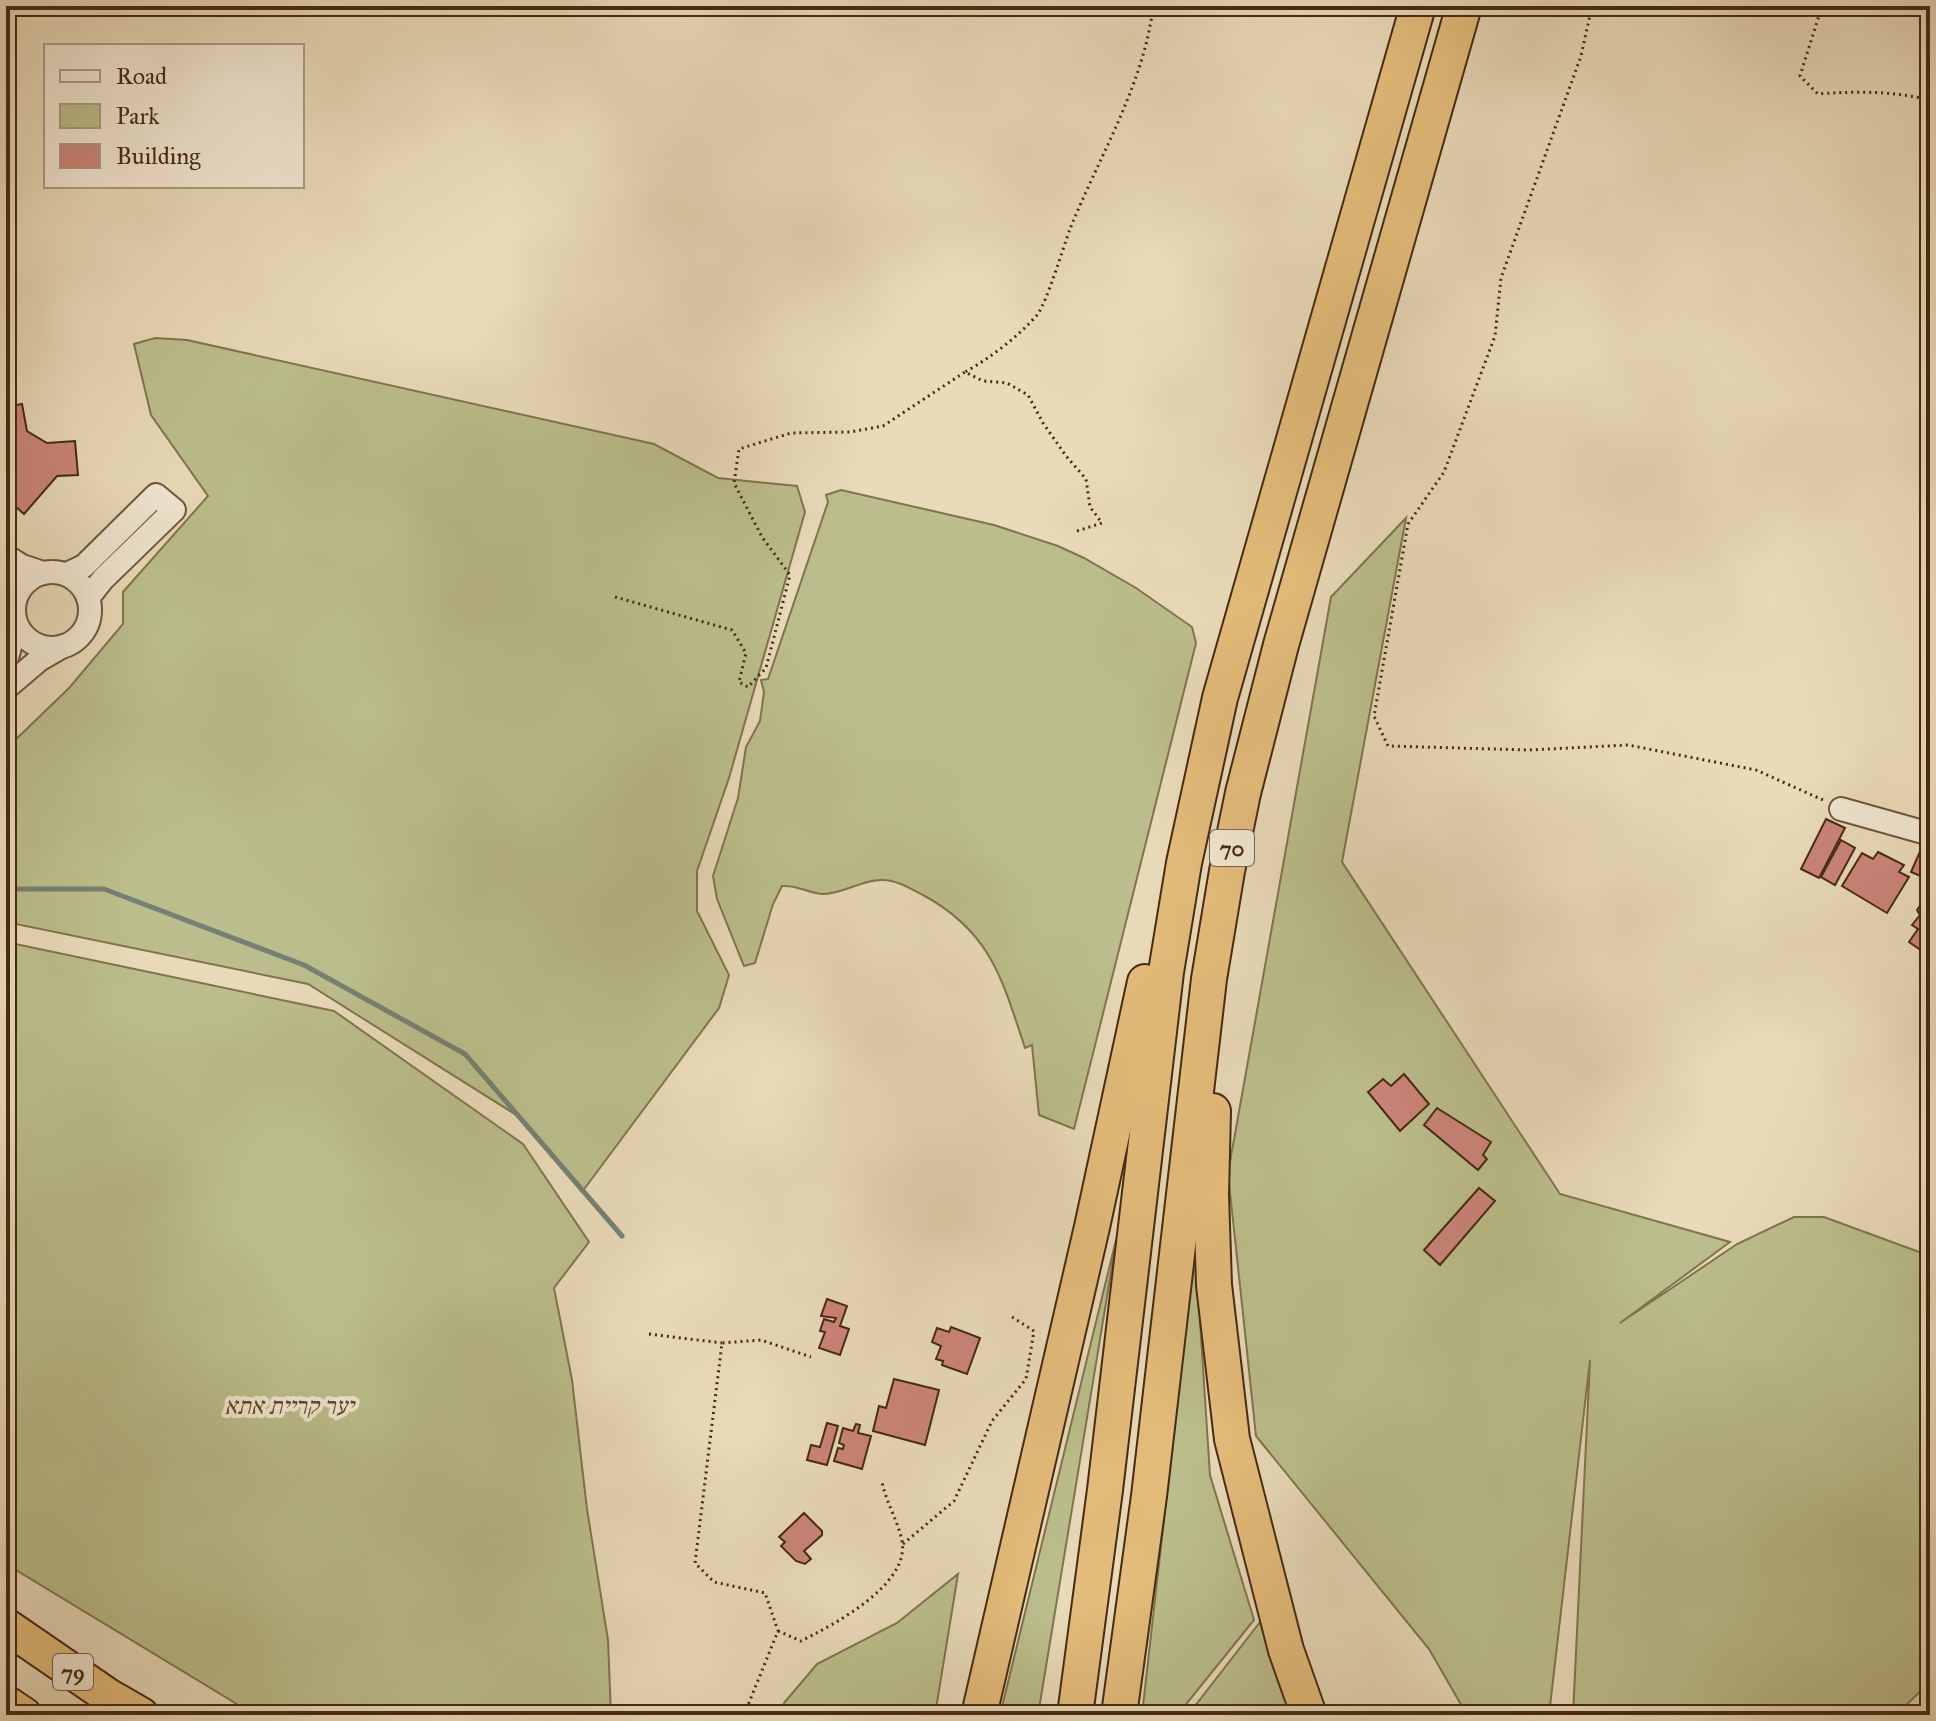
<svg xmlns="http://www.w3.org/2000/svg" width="1936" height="1721" font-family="'IM FELL Great Primer','Frank Ruhl Libre',serif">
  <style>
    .green { fill: #bbbe8c; stroke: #81744f; stroke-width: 2 }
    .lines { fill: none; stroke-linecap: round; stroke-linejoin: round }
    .stream { stroke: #778072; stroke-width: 5 }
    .building { fill: #cb857a; stroke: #472912; stroke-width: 2 }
    .minor-casing { stroke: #70553c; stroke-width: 26 }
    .highway-casing { stroke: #472912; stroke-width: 38 }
    .path { stroke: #472912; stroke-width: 3; stroke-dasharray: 2 4; stroke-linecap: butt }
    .minor { stroke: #f1e7d2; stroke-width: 22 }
    .highway { stroke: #e4bd7c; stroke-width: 34 }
    .labels { text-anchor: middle; stroke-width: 8; stroke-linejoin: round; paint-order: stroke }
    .shield { fill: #f1e7d2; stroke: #7a624c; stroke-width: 2 }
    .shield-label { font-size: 22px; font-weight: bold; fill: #472912 }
    .park-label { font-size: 24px; font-style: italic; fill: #5e472a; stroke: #f1e7d2 }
  </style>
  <rect width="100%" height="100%" fill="#e9dab9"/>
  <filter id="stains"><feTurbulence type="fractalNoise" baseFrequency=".0025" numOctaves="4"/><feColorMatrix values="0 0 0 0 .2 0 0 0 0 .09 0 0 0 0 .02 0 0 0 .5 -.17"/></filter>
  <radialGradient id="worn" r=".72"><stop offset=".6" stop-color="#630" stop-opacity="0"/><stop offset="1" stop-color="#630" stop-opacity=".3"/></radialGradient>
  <!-- green -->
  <g class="green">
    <polygon points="155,338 187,340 654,444 718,478 797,486 805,512 729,778 697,871 697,911 729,975 719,1008 582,1192 518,1116 308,984 6,922 6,749 70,687 123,624 123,592 208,496 151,415 134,344"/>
    <path d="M841,490L994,525L1058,546L1084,558L1136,588L1192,627L1196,643L1074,1129L1039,1115L1032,1045L1025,1048C1002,979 991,932 923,895C911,889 897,880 883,880C863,879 843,894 823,894C810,894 799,885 782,886L773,904L755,963L744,966L717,899L713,876L738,798L746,747L760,721L764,692L761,680L768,679L828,502L826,495Z"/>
    <polygon points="1406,518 1342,862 1560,1194 1730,1242 1620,1323 1737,1244 1794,1217 1824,1217 1930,1256 1930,1682 1896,1715 1573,1715 1590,1360 1549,1715 1467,1715 1429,1649 1256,1436 1228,1173 1331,597"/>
    <polygon points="6,942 334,1011 523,1144 589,1242 554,1288 572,1380 587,1509 608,1640 611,1715 255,1715 6,1564"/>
    <polygon points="1117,1236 1038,1715 1000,1715"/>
    <polygon points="1195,1245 1210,1475 1254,1620 1183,1708 1180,1715 1142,1715"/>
    <polygon points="958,1574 935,1715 782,1715 784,1703 817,1664 897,1623"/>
    <polygon points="1260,1622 1290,1715 1188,1715"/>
  </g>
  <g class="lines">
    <!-- stream -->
    <polyline class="stream" points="6,889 104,889 304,965 465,1054 622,1236"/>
  </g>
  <!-- building -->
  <g class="building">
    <polygon points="22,404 27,431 47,443 75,441 78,475 57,476 24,514 6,498 6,407"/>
    <polygon points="1924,481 1930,483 1930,493 1921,489"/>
    <polygon points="1826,819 1845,828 1819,878 1801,869"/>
    <polygon points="1841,840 1855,848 1835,885 1821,877"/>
    <polygon points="1925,840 1930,842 1930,880 1911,872"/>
    <polygon points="1878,852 1904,865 1899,872 1909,877 1887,913 1842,886 1862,853 1873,859"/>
    <polygon points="1927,896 1930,899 1930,952 1928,955 1909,942 1918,929 1912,925 1920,915 1917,910"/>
    <polygon points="1404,1074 1429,1104 1400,1131 1368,1092 1383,1079 1391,1086"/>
    <polygon points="1437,1108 1491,1142 1483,1155 1487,1159 1478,1170 1424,1125"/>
    <polygon points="1479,1188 1495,1201 1440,1265 1424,1250"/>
    <polygon points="827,1299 847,1306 840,1326 849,1329 840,1355 819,1348 825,1332 820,1331 824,1319 834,1322 836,1318 821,1316"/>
    <polygon points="951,1327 980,1338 967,1374 942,1365 943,1361 936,1359 941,1346 932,1342 937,1328 949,1332"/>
    <polygon points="894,1379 939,1390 925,1445 873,1431 879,1406 886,1408"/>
    <polygon points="827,1423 838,1426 827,1465 807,1460 811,1445 820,1447"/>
    <polygon points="856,1424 860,1425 858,1433 871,1436 862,1469 834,1461 838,1448 843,1449 844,1445 839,1443 843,1428 853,1431"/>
    <polygon points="804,1513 822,1531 822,1535 804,1551 811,1559 805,1564 796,1561 781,1546 785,1542 779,1537"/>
  </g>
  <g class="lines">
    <!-- minor casing -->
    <g class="minor-casing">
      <g id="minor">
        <polyline points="6,556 22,566 43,573"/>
        <circle cx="52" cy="610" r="38"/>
        <polyline points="67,574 84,566 156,495 174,510 103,579 88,598"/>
        <polyline points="6,661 14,633 14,618"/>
        <polyline points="6,688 39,660 63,646"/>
        <polyline points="1841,809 1930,834"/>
      </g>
    </g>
    <!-- highway casing -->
    <g class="highway-casing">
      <g id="highway">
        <polyline points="1213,1111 1211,1195 1214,1285 1232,1439 1286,1650 1309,1715"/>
        <polyline points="6,1626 108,1696 141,1715"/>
        <polyline points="6,1703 24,1715"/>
        <polyline points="979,1715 1092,1227 1145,982"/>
        <polyline points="1075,1715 1105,1490 1166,972 1184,863 1220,698 1418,6"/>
        <polyline points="1119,1715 1149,1496 1209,979 1227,871 1243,793 1281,645 1464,6"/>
      </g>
    </g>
    <!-- path -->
    <g class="path">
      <polyline points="1592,6 1581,56 1501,278 1495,336 1444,472 1408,524 1374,716 1388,746 1529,750 1628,745 1756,770 1823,800"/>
      <path d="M1822,6L1800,76L1818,94C1857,91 1892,91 1930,100"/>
      <path d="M1077,531L1102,523L1090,507L1086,479L1066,456L1043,423L1028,395L1007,383L983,381L965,372C989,359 1019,336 1037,315C1047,302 1063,248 1070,229C1098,159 1145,82 1153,6"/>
      <polyline points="615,597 732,630 746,653 739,682 748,687 766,668 790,575 762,537 734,483 739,449 791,433 850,432 883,426 965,372"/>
      <polyline points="649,1334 722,1343"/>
      <polyline points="903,1544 954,1501 992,1421 1026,1379 1034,1331 1012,1317"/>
      <path d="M778,1631L801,1641C833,1625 910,1585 902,1541C898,1521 886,1502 882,1482"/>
      <polyline points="744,1715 778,1631 765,1593 714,1582 695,1563 722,1343 761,1340 811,1357"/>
    </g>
    <!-- minor -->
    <use href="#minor" class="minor"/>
    <!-- highway -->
    <use href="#highway" class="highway"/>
  </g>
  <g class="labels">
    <!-- shield labels -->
    <g class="shield">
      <rect x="1210" y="830" width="44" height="36" rx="6"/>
      <rect x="53" y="1654" width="40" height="36" rx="6"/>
    </g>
    <g class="shield-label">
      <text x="1232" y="856">70</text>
      <text x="73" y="1680">79</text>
    </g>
    <!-- park labels -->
    <g class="park-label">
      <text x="289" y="1414">יער קריית אתא</text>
    </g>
  </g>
  <!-- margin -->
  <rect width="1936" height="1721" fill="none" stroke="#e9dab9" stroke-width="32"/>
  <rect x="8" y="8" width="1920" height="1705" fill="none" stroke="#472912" stroke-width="4"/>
  <rect x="16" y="16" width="1904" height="1689" fill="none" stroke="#472912" stroke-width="2"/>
  <!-- legend -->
  <rect x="44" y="44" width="260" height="144" fill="#f1e7d2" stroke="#ad9b85" stroke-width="2"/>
  <rect x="60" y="70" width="40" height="12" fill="#f1e7d2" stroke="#ad9b85" stroke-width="2"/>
  <text x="116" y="84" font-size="24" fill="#472912">Road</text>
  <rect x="60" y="104" width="40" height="24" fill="#bbbe8c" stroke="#ad9b85" stroke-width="2"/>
  <text x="116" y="124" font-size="24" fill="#472912">Park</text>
  <rect x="60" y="144" width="40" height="24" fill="#cb857a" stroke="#ad9b85" stroke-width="2"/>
  <text x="116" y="164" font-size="24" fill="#472912">Building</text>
  <rect width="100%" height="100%" filter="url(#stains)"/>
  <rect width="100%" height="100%" fill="url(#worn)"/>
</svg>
